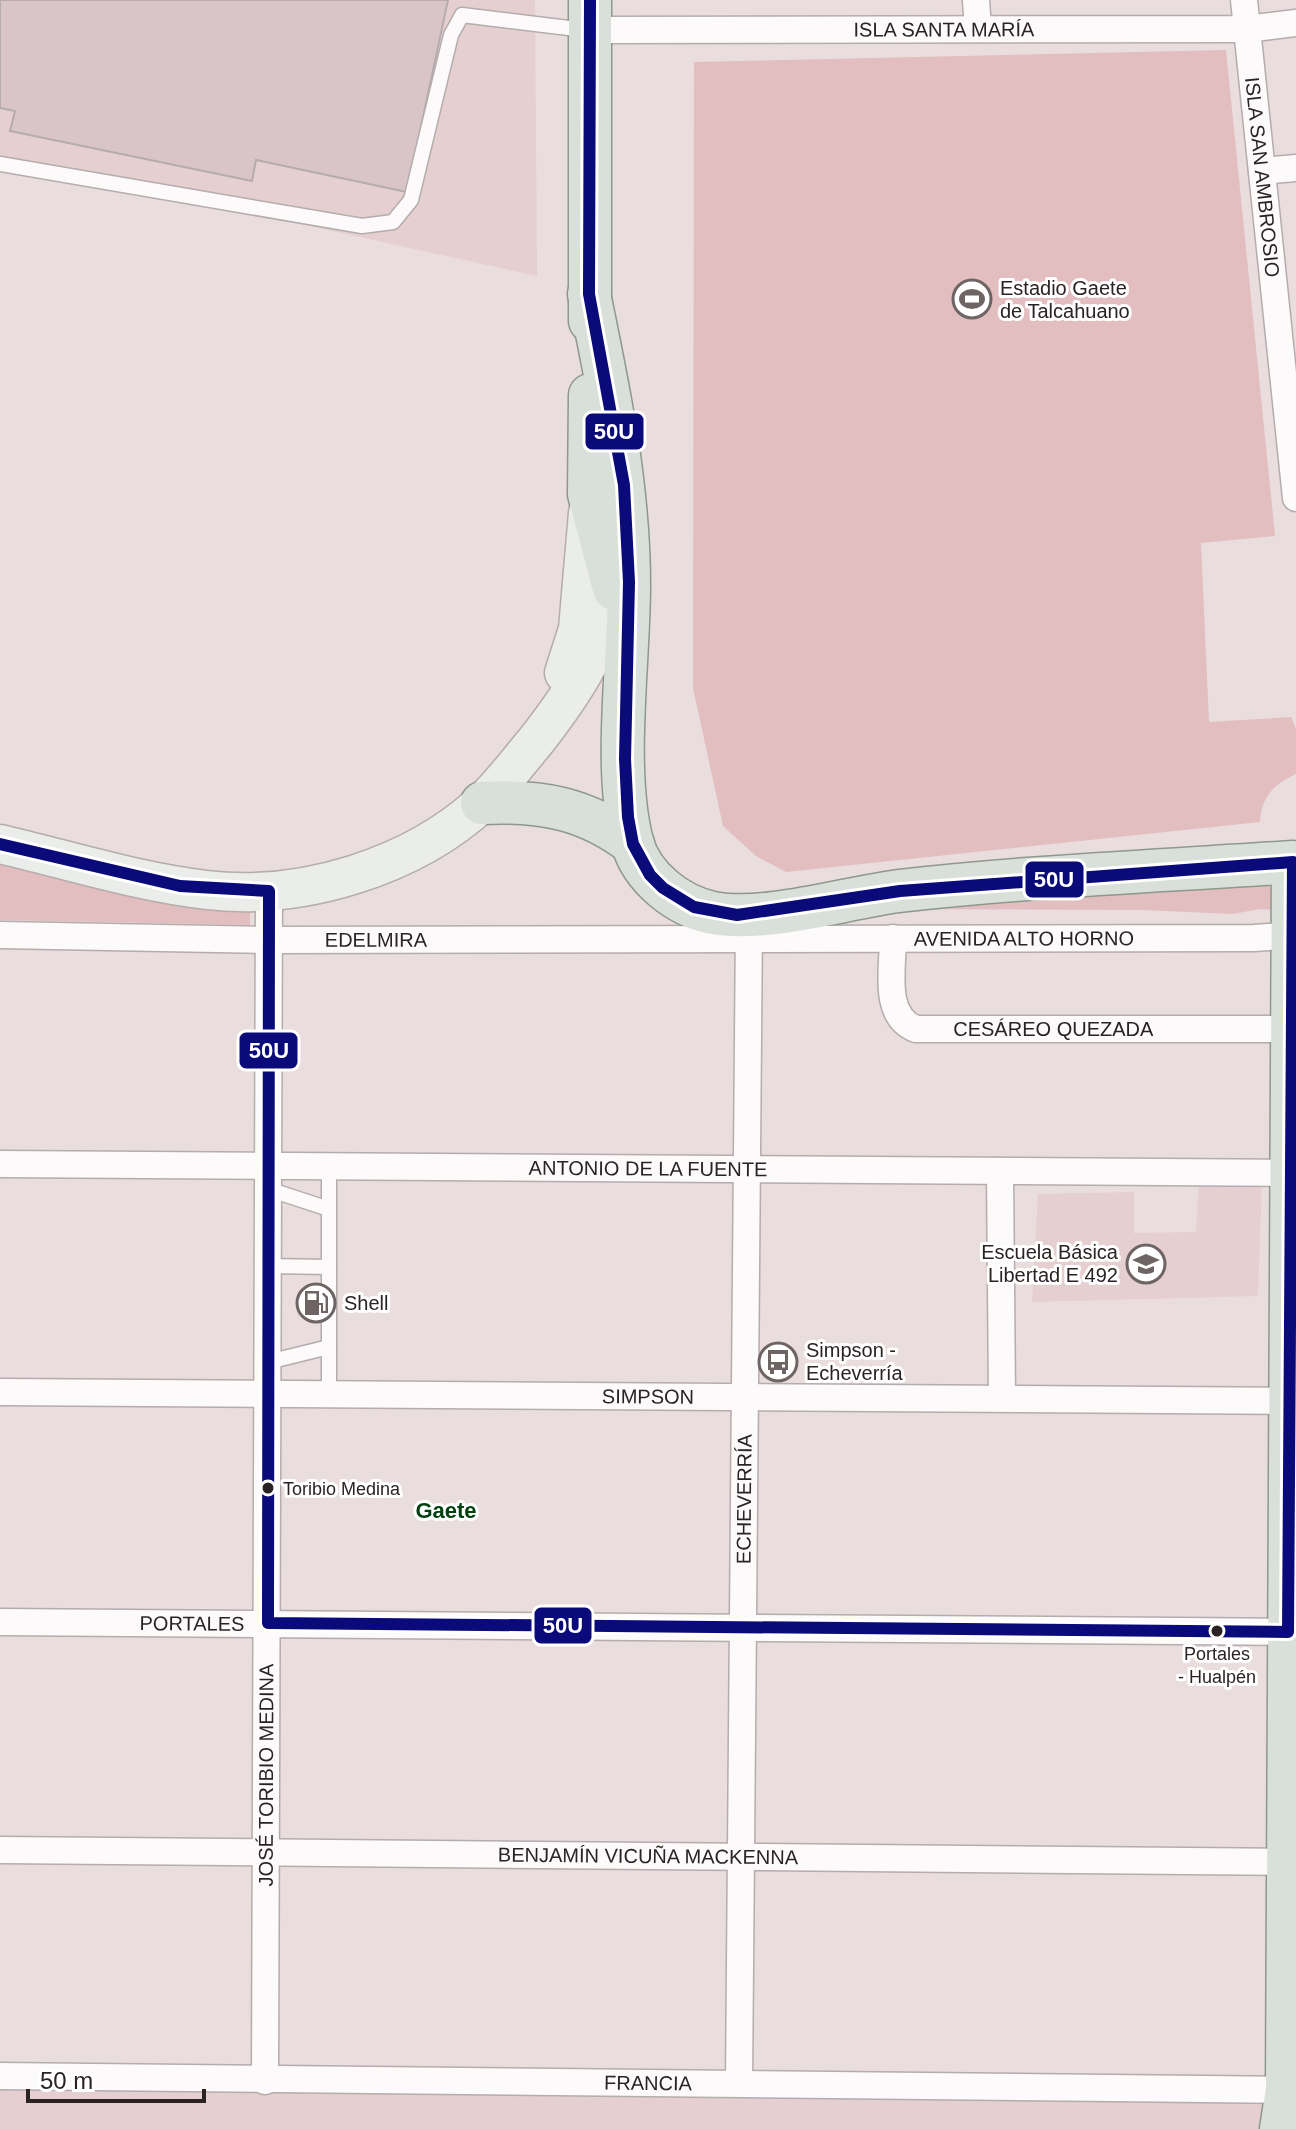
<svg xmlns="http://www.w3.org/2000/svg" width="1296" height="2129" font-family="Arial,sans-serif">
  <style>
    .built { fill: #e5cfd0 }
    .green { fill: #e2bec0 }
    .building { fill: #d9c5c7; stroke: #b6acad; stroke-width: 2 }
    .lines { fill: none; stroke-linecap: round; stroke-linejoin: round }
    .lane-casing { stroke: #b5acac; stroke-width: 17 }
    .street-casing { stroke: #b5acac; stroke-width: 29 }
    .secondary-casing { stroke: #b5acac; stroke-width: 41 }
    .primary-casing { stroke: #8e988c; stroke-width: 45 }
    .lane { stroke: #fcfafa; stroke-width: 14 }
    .street { stroke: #fcfafa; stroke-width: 26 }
    .secondary { stroke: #eaede9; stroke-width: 38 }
    .primary { stroke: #d9e0d9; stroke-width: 42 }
    .bus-1-casing { stroke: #fff; stroke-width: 18 }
    .bus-1 { stroke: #0a0a7a; stroke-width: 12 }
    .bus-dot { fill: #2b2323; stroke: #fff; stroke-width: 3 }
    .labels { text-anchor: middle; stroke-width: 6; stroke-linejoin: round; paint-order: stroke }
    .bus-label { font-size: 18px; fill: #2b2323; stroke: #fff; text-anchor: start }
    .street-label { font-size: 20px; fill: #2b2323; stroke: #fff }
    .poi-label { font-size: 20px; fill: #2b2323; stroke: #fff; text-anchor: start }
    .neighbourhood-label { font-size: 22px; font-weight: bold; fill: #01410e; stroke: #fff }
    .line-badge { stroke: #fff; stroke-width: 3 }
    .badge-label { font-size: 22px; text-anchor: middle; font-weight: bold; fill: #fff }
  </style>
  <rect width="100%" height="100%" fill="#e9ddde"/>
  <!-- built -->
  <g class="built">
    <polygon points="0,0 535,0 537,276 0,158"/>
    <polygon points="1199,1182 1262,1182 1258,1296 1032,1302 1038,1194 1134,1192 1134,1233 1196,1232"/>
    <polygon points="0,2083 1290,2103 1296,2129 0,2129"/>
  </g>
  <!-- green -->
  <g class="green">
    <path d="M1226,50L1275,536L1201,543L1209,722L1291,717L1296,729V774C1274,784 1261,797 1260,822L786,872L756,856L723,826L693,688L694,62Z"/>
    <polygon points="0,858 250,906 250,925 0,920"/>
    <polygon points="1265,884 1275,890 1291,911 1260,909 1233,914 1142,910 863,909"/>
  </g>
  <!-- building -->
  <polygon class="building" points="0,0 448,0 407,192 256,160 252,181 10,131 15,111 0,108"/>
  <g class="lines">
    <!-- lane casing -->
    <g class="lane-casing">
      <g id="lane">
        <polyline points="0,164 362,226 393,222 411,200 451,35 462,15 585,30"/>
        <polyline points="268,1189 329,1209"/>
        <polyline points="268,1266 329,1267"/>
        <polyline points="268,1362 329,1347"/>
        <polyline points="329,1393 329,1166"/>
      </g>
    </g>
    <!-- street casing -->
    <g class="street-casing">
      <g id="street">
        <polyline points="976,0 978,29"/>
        <path id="s1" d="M1244,0L1296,498"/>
        <path id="s2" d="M590,30L1246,29L1296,23"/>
        <polyline points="1262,171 1296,168"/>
        <path id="s3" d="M0,935L269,940L1254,938L1296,935"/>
        <path id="s4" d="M893,938C893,968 882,1016 916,1029H1292"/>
        <path id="s5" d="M0,1164L1296,1173"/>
        <polyline points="1000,1171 1002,1398"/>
        <path id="s6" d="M0,1392L1296,1401"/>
        <path id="s7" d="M0,1622L1296,1632"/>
        <path id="s8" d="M0,1850L1296,1862"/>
        <path id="s9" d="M0,2076L1296,2090"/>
        <path id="s10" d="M265,2081L269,891"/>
        <path id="s11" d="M739,2083L749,922"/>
      </g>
    </g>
    <!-- secondary casing -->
    <g class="secondary-casing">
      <g id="secondary">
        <polyline points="564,673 578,629 588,513"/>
        <path d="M0,844C68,860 138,882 207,890C302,901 413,867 483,802C502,784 518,762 535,742C576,690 606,643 619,577"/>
      </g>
    </g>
    <!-- primary casing -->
    <g class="primary-casing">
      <g id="primary">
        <path d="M589,294C609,391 629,486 629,585C629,664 613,767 632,842C642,878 678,906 713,913C765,923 845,898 899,891C1030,876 1162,871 1293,862L1287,2090L1281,2129"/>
        <polyline points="590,321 590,0"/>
        <polyline points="590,395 589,494 614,589"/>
        <path d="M482,803C540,800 586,808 633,844"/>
      </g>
    </g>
    <!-- lane -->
    <use href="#lane" class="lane"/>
    <!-- street -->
    <use href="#street" class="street"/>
    <!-- secondary -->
    <use href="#secondary" class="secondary"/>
    <!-- primary -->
    <use href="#primary" class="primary"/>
    <!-- bus-1 casing -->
    <g class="bus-1-casing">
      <polyline id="bus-1" points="0,844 180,886 269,891 268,1623 1288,1632 1293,862 900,891 737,915 694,907 663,888 650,875 633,844 628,817 625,759 629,582 624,485 589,294 590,0"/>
    </g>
    <!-- bus-1 -->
    <use href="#bus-1" class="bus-1"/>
  </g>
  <!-- icons -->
  <defs>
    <g id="stadium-ring" transform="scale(2)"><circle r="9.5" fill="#fff" stroke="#6e6464" stroke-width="1.5"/><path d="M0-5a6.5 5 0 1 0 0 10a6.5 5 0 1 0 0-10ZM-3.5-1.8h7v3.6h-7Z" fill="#6e6464"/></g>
    <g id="school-ring" transform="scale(2)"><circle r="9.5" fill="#fff" stroke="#6e6464" stroke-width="1.5"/><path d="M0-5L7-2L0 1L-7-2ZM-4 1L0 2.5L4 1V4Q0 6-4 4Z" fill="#6e6464"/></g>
    <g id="fuel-ring" transform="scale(2)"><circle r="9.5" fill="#fff" stroke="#6e6464" stroke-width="1.5"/><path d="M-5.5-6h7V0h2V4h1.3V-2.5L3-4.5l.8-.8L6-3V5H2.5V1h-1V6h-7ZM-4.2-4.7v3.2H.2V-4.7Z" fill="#6e6464"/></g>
    <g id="bus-ring" transform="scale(2)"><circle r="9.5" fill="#fff" stroke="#6e6464" stroke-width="1.5"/><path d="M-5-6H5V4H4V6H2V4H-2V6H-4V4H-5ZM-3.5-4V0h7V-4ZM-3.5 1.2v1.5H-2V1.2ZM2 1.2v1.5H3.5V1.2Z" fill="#6e6464"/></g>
  </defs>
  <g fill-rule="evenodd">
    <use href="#stadium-ring" x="972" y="299"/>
    <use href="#school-ring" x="1146" y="1264"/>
    <use href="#fuel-ring" x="316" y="1303"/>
    <use href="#bus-ring" x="778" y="1362"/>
  </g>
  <!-- markers -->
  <g class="bus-dot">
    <circle cx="268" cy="1488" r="7"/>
    <circle cx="1217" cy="1631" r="7"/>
  </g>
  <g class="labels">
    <!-- bus labels -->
    <g class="bus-label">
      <text x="283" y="1495">Toribio Medina</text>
      <text x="1217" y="1660" text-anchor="middle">Portales<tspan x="1217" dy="23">- Hualpén</tspan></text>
    </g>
    <!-- street labels -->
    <g class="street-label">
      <text dy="7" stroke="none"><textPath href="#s2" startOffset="354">ISLA SANTA MARÍA</textPath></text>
      <text dy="7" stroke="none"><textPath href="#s1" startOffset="178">ISLA SAN AMBROSIO</textPath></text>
      <text dy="7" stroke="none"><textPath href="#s3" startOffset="1024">AVENIDA ALTO HORNO</textPath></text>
      <text dy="7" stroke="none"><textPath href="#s3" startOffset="376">EDELMIRA</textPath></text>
      <text dy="7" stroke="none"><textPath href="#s4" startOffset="238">CESÁREO QUEZADA</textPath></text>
      <text dy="7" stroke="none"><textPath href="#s5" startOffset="648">ANTONIO DE LA FUENTE</textPath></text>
      <text dy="7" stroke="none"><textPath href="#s6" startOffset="648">SIMPSON</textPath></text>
      <text dy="7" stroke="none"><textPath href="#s11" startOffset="584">ECHEVERRÍA</textPath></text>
      <text dy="7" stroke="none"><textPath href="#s7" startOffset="192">PORTALES</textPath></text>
      <text dy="7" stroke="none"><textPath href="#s10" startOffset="306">JOSÉ TORIBIO MEDINA</textPath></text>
      <text dy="7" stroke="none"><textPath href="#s8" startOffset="648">BENJAMÍN VICUÑA MACKENNA</textPath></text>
      <text dy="7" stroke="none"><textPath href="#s9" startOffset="648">FRANCIA</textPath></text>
    </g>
    <!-- poi labels -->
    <g class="poi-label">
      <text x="1000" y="295">Estadio Gaete<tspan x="1000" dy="23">de Talcahuano</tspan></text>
      <text x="1118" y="1259" text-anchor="end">Escuela Básica<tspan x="1118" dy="23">Libertad E 492</tspan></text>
      <text x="344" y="1310">Shell</text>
      <text x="806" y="1357">Simpson -<tspan x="806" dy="23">Echeverría</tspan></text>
    </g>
    <!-- neighbourhood labels -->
    <g class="neighbourhood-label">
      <text x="446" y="1518">Gaete</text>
    </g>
  </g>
  <g class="line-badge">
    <rect x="584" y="412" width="61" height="39" rx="8" fill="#0a0a7a"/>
    <rect x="1024" y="860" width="61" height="39" rx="8" fill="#0a0a7a"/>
    <rect x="238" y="1031" width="61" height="39" rx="8" fill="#0a0a7a"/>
    <rect x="533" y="1606" width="60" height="39" rx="8" fill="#0a0a7a"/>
  </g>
  <g class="badge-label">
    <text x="614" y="439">50U</text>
    <text x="1054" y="887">50U</text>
    <text x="269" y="1058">50U</text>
    <text x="563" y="1633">50U</text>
  </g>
  <!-- scale -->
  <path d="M28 2089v12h176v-12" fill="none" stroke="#2b2323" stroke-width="4"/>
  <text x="40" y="2089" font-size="24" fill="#2b2323" stroke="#ffffff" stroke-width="6" paint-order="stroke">50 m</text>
</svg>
